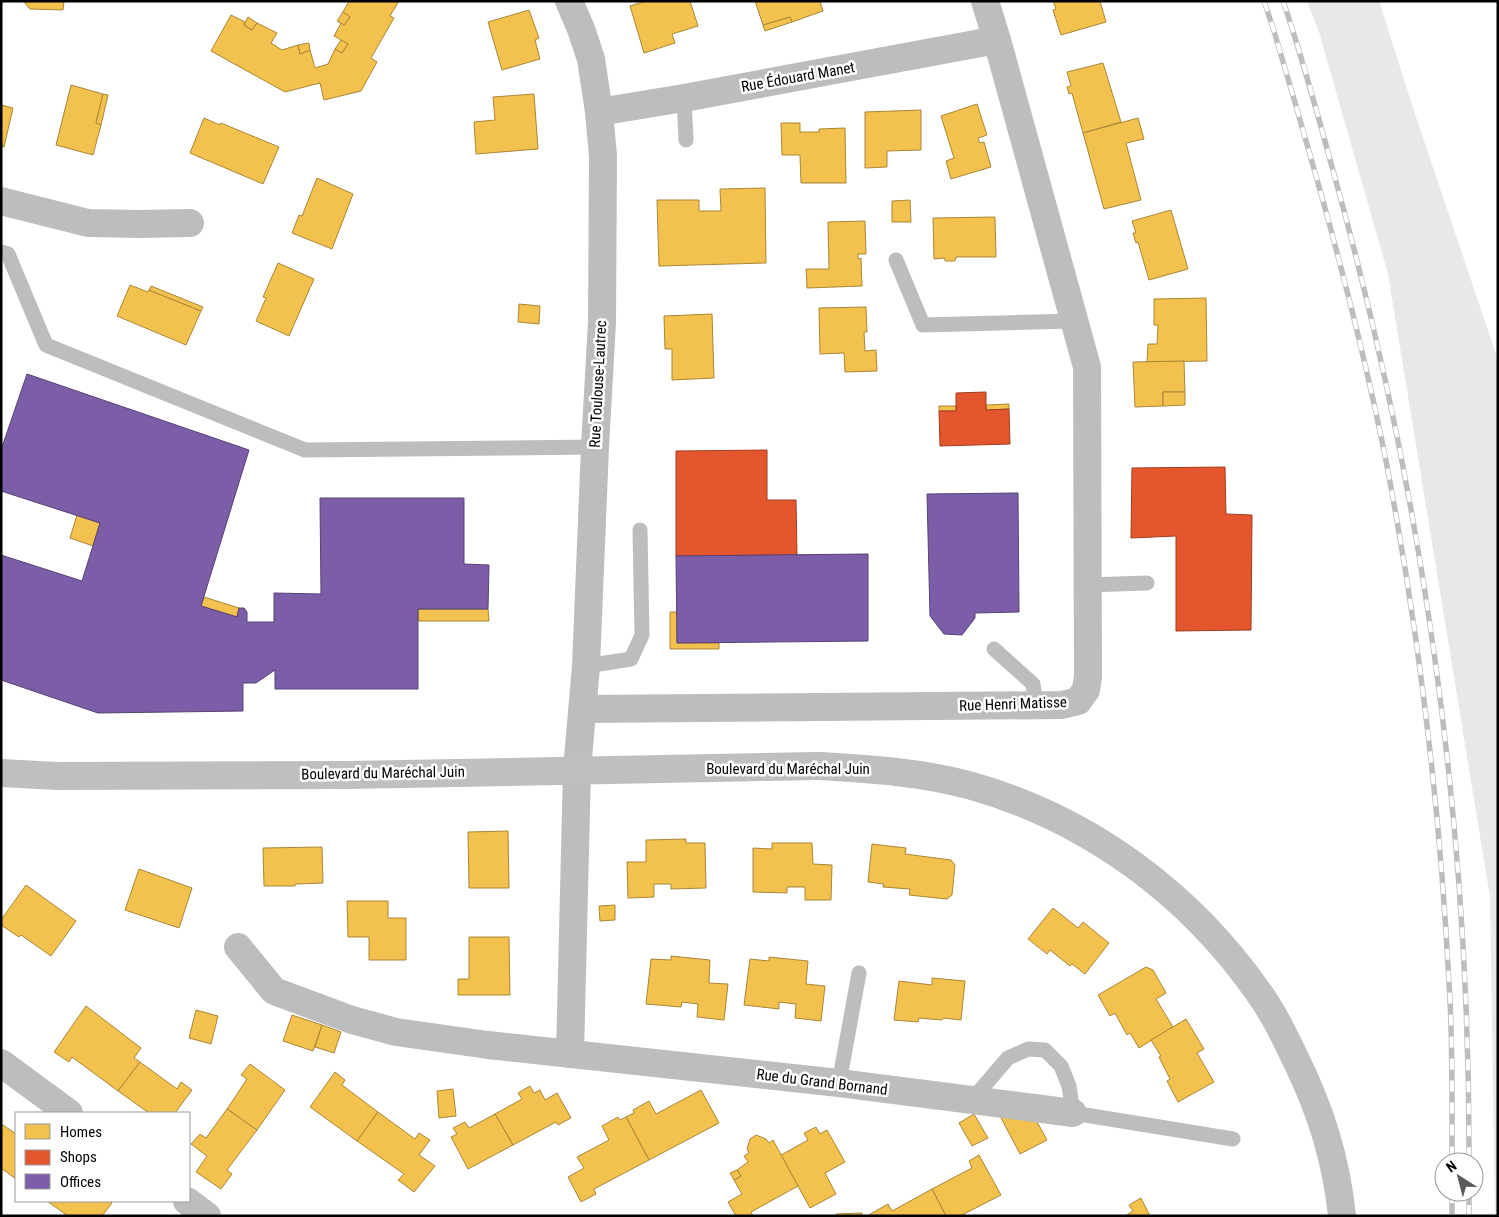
<svg xmlns="http://www.w3.org/2000/svg" width="1499" height="1217" font-family="'Roboto Condensed',sans-serif">
  <style>
    .green { fill: #e8e8e8 }
    .homes { fill: #f2c14e; stroke: #a98737 }
    .shops { fill: #e4572e; stroke: #a03d20 }
    .offices { fill: #7b5ea7; stroke: #564275 }
    .lines { fill: none; stroke-linecap: round; stroke-linejoin: round }
    .lane { stroke: #bdbdbd; stroke-width: 15 }
    .street { stroke: #bdbdbd; stroke-width: 28 }
    .secondary { stroke: #bfbfbf; stroke-width: 28 }
    .rail-casing { stroke: #bdbdbd; stroke-width: 5.5 }
    .rail { stroke: #fff; stroke-width: 4; stroke-dasharray: 11; stroke-linecap: butt }
    .labels { text-anchor: middle; stroke-width: 5; stroke-linejoin: round; paint-order: stroke }
    .street-label { font-size: 15px; fill: #000; stroke: #fff }
  </style>
  <rect width="100%" height="100%" fill="#fff"/>
  <!-- green -->
  <polygon class="green" points="1307,1 1379,1 1414,111 1498,360 1498,1216 1495,1216 1490,897 1388,274 1319,32"/>
  <!-- homes -->
  <g class="homes">
    <polygon points="23,1 64,1 63,10 30,9"/>
    <polygon points="349,1 399,1 390,16 394,18 371,58 377,62 361,91 324,100 320,83 285,92 211,51 231,15 245,22 244,25 252,30 257,23 277,33 271,43 282,50 298,45 300,54 310,50 315,68 328,64 335,49 342,53 348,44 334,36 341,23 344,25 350,17 343,12"/>
    <polygon points="646,1 690,1 698,26 672,34 675,43 644,53 630,6"/>
    <polygon points="755,1 820,1 823,11 792,22 790,17 763,25"/>
    <polygon points="1053,1 1100,1 1106,22 1061,35 1053,10 1056,9"/>
    <polygon points="529,10 539,38 535,40 540,59 502,70 488,22"/>
    <polygon points="343,12 350,17 344,25 337,21"/>
    <polygon points="248,17 257,23 252,30 244,25"/>
    <polygon points="790,17 792,22 765,31 763,25"/>
    <polygon points="341,40 348,44 342,53 335,49"/>
    <polygon points="309,43 310,50 300,54 298,45"/>
    <polygon points="1103,63 1121,122 1083,133 1072,93 1069,94 1067,87 1071,86 1067,72"/>
    <polygon points="71,85 103,94 96,123 101,125 93,155 56,145"/>
    <polygon points="103,94 108,95 101,125 96,123"/>
    <polygon points="534,94 538,149 476,154 474,122 495,120 493,97"/>
    <polygon points="977,104 987,135 978,138 980,143 984,142 991,167 951,179 946,161 954,158 941,116"/>
    <polygon points="1,105 13,108 4,147 1,146"/>
    <polygon points="921,110 921,150 887,151 887,167 865,168 865,112"/>
    <polygon points="204,118 220,125 221,123 279,147 263,184 190,153"/>
    <polygon points="1138,118 1144,139 1126,143 1141,200 1104,209 1083,133"/>
    <polygon points="781,123 800,123 800,132 819,132 819,129 845,128 846,183 801,183 800,155 782,155"/>
    <polygon points="317,178 353,194 332,249 292,233 299,215 302,216"/>
    <polygon points="765,188 766,263 659,266 657,200 699,200 699,211 721,211 720,189"/>
    <polygon points="910,200 911,222 892,222 892,201"/>
    <polygon points="1171,210 1188,269 1149,280 1138,242 1136,243 1133,233 1136,233 1132,221"/>
    <polygon points="995,217 996,257 956,257 955,261 945,261 945,258 934,259 933,218"/>
    <polygon points="865,221 866,254 858,254 858,259 861,258 862,286 807,288 806,269 829,269 828,222"/>
    <polygon points="278,263 314,279 289,336 256,321 266,298 263,297"/>
    <polygon points="130,285 148,292 149,290 201,311 186,345 117,316"/>
    <polygon points="151,286 203,307 201,311 149,290"/>
    <polygon points="1206,298 1207,361 1147,362 1148,344 1157,344 1158,325 1154,325 1154,299"/>
    <polygon points="519,304 540,306 539,324 518,322"/>
    <polygon points="866,307 867,332 864,332 865,351 876,350 877,371 845,372 844,353 820,354 819,308"/>
    <polygon points="712,314 714,378 672,380 672,349 665,349 664,316"/>
    <polygon points="1184,361 1185,392 1163,392 1163,406 1135,407 1133,362"/>
    <polygon points="1163,392 1185,392 1185,405 1163,406"/>
    <polygon points="1009,404 1009,409 986,410 986,405"/>
    <rect x="939" y="406" width="17" height="5"/>
    <polygon points="77,515 100,523 93,546 70,538"/>
    <polygon points="204,597 239,608 237,617 201,606"/>
    <polygon points="418,609 488,609 489,621 418,621"/>
    <polygon points="670,612 677,612 677,643 719,643 719,649 670,649"/>
    <polygon points="508,831 509,888 469,888 468,832"/>
    <polygon points="686,839 686,843 705,843 706,888 671,889 671,884 654,884 654,897 628,898 627,862 646,862 646,840"/>
    <polygon points="772,843 812,843 813,864 832,865 831,900 805,900 805,887 787,887 787,893 753,892 753,848 772,849"/>
    <polygon points="872,844 906,848 905,854 951,860 955,865 952,895 947,899 909,895 910,889 883,887 884,884 868,882"/>
    <polygon points="322,847 323,883 296,884 295,886 264,886 263,848"/>
    <polygon points="139,869 192,888 179,928 125,910"/>
    <polygon points="26,885 76,921 51,956 21,935 19,937 1,925 1,920"/>
    <polygon points="347,901 388,901 388,918 406,918 406,960 369,960 369,937 348,937"/>
    <polygon points="615,905 615,920 600,921 599,906"/>
    <polygon points="1053,908 1078,928 1083,922 1109,943 1085,974 1072,964 1070,966 1050,950 1047,954 1028,939"/>
    <polygon points="469,937 509,937 510,995 458,995 458,979 469,979"/>
    <polygon points="671,956 710,960 709,983 728,984 724,1020 697,1017 698,1004 682,1002 681,1007 646,1004 651,959 671,960"/>
    <polygon points="769,957 808,961 806,984 825,986 821,1021 795,1018 796,1004 779,1002 779,1009 744,1005 750,959 769,961"/>
    <polygon points="1146,967 1153,970 1166,993 1156,999 1173,1027 1139,1048 1130,1033 1127,1035 1115,1013 1110,1016 1098,995"/>
    <polygon points="932,978 965,981 961,1020 943,1018 942,1020 919,1018 918,1022 894,1020 899,981 932,985"/>
    <polygon points="86,1006 141,1048 134,1058 140,1062 118,1091 72,1057 69,1062 54,1052"/>
    <polygon points="196,1010 218,1016 211,1044 189,1038"/>
    <polygon points="292,1015 322,1025 313,1051 283,1041"/>
    <polygon points="1186,1019 1204,1049 1197,1053 1214,1082 1178,1102 1167,1081 1170,1079 1159,1057 1161,1056 1151,1040"/>
    <polygon points="322,1025 341,1032 334,1053 315,1047"/>
    <polygon points="140,1062 177,1089 181,1082 192,1090 175,1113 149,1113 118,1091"/>
    <polygon points="250,1064 285,1090 257,1130 227,1109 247,1079 241,1075"/>
    <polygon points="335,1072 345,1080 342,1085 378,1112 357,1141 310,1107"/>
    <polygon points="530,1086 534,1093 540,1090 545,1100 557,1093 571,1118 558,1125 556,1122 513,1145 495,1114 522,1099 518,1093"/>
    <polygon points="453,1089 456,1116 439,1118 437,1091"/>
    <polygon points="701,1090 719,1123 649,1160 626,1117 634,1113 633,1110 649,1101 656,1114"/>
    <polygon points="227,1109 257,1130 227,1170 232,1174 221,1189 196,1172 207,1156 191,1144 200,1134 206,1138"/>
    <polygon points="378,1112 415,1139 419,1133 430,1140 419,1155 435,1166 414,1192 398,1180 404,1174 357,1141"/>
    <polygon points="495,1114 513,1145 468,1169 451,1137 457,1134 453,1128 465,1122 469,1128"/>
    <polygon points="974,1114 988,1138 972,1146 959,1123"/>
    <polygon points="1000,1116 1036,1120 1047,1140 1020,1154"/>
    <polygon points="618,1117 620,1120 626,1117 649,1160 594,1189 596,1194 581,1202 568,1177 584,1168 577,1157 609,1140 602,1126"/>
    <polygon points="3,1125 16,1134 16,1179 1,1168 1,1127"/>
    <polygon points="816,1127 820,1134 827,1130 845,1162 825,1173 836,1194 810,1208 781,1155 808,1140 804,1133"/>
    <polygon points="756,1135 766,1139 769,1143 773,1140 798,1186 751,1212 753,1216 736,1216 728,1202 742,1194 734,1180 741,1176 737,1170 748,1162 744,1156 749,1153 747,1149 750,1139"/>
    <polygon points="979,1155 1001,1195 960,1216 946,1216 932,1189 972,1168 969,1161"/>
    <polygon points="737,1170 741,1176 734,1180 730,1173"/>
    <polygon points="932,1189 946,1216 867,1216 888,1204 892,1211"/>
    <polygon points="1141,1198 1150,1216 1125,1216 1133,1211 1129,1205"/>
    <polygon points="47,1201 109,1201 112,1203 102,1216 68,1216"/>
    <polygon points="862,1213 862,1216 836,1216 836,1214"/>
  </g>
  <!-- shops -->
  <g class="shops">
    <polygon points="986,392 986,410 1009,409 1010,444 940,446 939,411 956,411 956,393"/>
    <polygon points="767,450 767,500 796,500 797,555 676,556 676,451"/>
    <polygon points="1225,467 1226,514 1252,515 1251,630 1176,631 1176,536 1131,538 1132,468"/>
  </g>
  <!-- offices -->
  <g class="offices">
    <polygon points="27,374 249,450 201,606 237,617 239,608 244,608 247,612 247,622 274,622 274,593 321,594 320,498 464,498 464,564 489,565 488,609 418,609 418,689 275,689 275,670 256,683 243,683 243,711 98,713 1,680 1,555 82,581 100,523 1,491 1,450"/>
    <polygon points="1018,493 1019,612 975,613 975,618 962,635 944,634 930,616 927,494"/>
    <polygon points="868,554 868,641 677,643 676,556"/>
  </g>
  <g class="lines">
    <!-- lane -->
    <g class="lane">
      <polyline points="684,98 686,140"/>
      <polyline points="1,252 8,254 46,345 305,450 595,447"/>
      <polyline points="896,260 923,325 1074,321"/>
      <polyline points="1087,585 1147,583"/>
      <polyline points="994,649 1033,684 1036,706"/>
      <polyline points="586,666 631,659 642,635 640,530"/>
      <polyline points="839,1083 859,973"/>
      <polyline points="971,1101 1008,1058 1028,1049 1045,1050 1061,1066 1069,1086 1073,1113 1233,1139"/>
    </g>
    <!-- street -->
    <g class="street">
      <polyline points="569,1 581,29 591,59 599,112 603,156 602,322 595,447 586,666 577,770 570,1054"/>
      <polyline points="599,112 684,98 997,40"/>
      <polyline points="1,201 88,223 139,224 190,223"/>
      <polyline points="584,709 1062,705 1078,701 1086,690 1088,676 1087,367 997,40 985,1"/>
      <polyline points="238,947 274,991 352,1020 396,1032 488,1045 839,1083 1073,1113"/>
      <polyline points="1,1063 69,1113"/>
      <polyline points="187,1201 207,1216"/>
    </g>
    <!-- secondary -->
    <path class="secondary" d="M1,773L57,776L350,775L818,766C869,769 922,772 972,786C1089,819 1190,894 1259,993C1274,1014 1285,1037 1296,1060C1321,1111 1336,1159 1342,1216"/>
    <!-- rail casing -->
    <g class="rail-casing">
      <g id="rail">
        <path d="M1264,1L1274,31C1316,173 1357,315 1386,461C1419,632 1440,809 1449,983C1453,1042 1452,1102 1452,1162"/>
        <path d="M1283,1C1303,59 1319,119 1335,178C1424,497 1470,830 1469,1162"/>
        <polyline points="1452,1192 1452,1216"/>
        <polyline points="1469,1216 1469,1192"/>
      </g>
    </g>
    <!-- rail -->
    <use href="#rail" class="rail"/>
  </g>
  <g class="labels">
    <!-- street labels -->
    <g class="street-label">
      <text transform="translate(798 77) rotate(-10)" y="5">Rue Édouard Manet</text>
      <text transform="translate(598 384) rotate(-87)" y="5">Rue Toulouse-Lautrec</text>
      <text transform="translate(1013 704) rotate(-2)" y="5">Rue Henri Matisse</text>
      <text x="788" y="774">Boulevard du Maréchal Juin</text>
      <text transform="translate(383 773) rotate(-1)" y="5">Boulevard du Maréchal Juin</text>
      <text transform="translate(822 1082) rotate(7)" y="5">Rue du Grand Bornand</text>
    </g>
  </g>
  <!-- border -->
  <rect width="1499" height="1217" fill="none" stroke="#000000" stroke-width="5"/>
  <!-- legend -->
  <rect x="15" y="1112" width="175" height="90" fill="#ffffff" stroke="#999999"/>
  <rect x="25" y="1124" width="25" height="15" fill="#f2c14e" stroke="#999999"/>
  <text x="60" y="1137" font-size="15" fill="#000000">Homes</text>
  <rect x="25" y="1150" width="25" height="15" fill="#e4572e" stroke="#999999"/>
  <text x="60" y="1162" font-size="15" fill="#000000">Shops</text>
  <rect x="25" y="1174" width="25" height="15" fill="#7b5ea7" stroke="#999999"/>
  <text x="60" y="1187" font-size="15" fill="#000000">Offices</text>
  <!-- north arrow -->
  <g transform="translate(1459 1177) rotate(324)"><circle r="24" fill="#ffffff" stroke="#999999"/>
  <path d="M0-4L9 19L0 12L-9 19Z" fill="#595959"/>
  <text y="-8" font-size="14" font-weight="bold" text-anchor="middle" fill="#000000">N</text>
  </g>
</svg>
